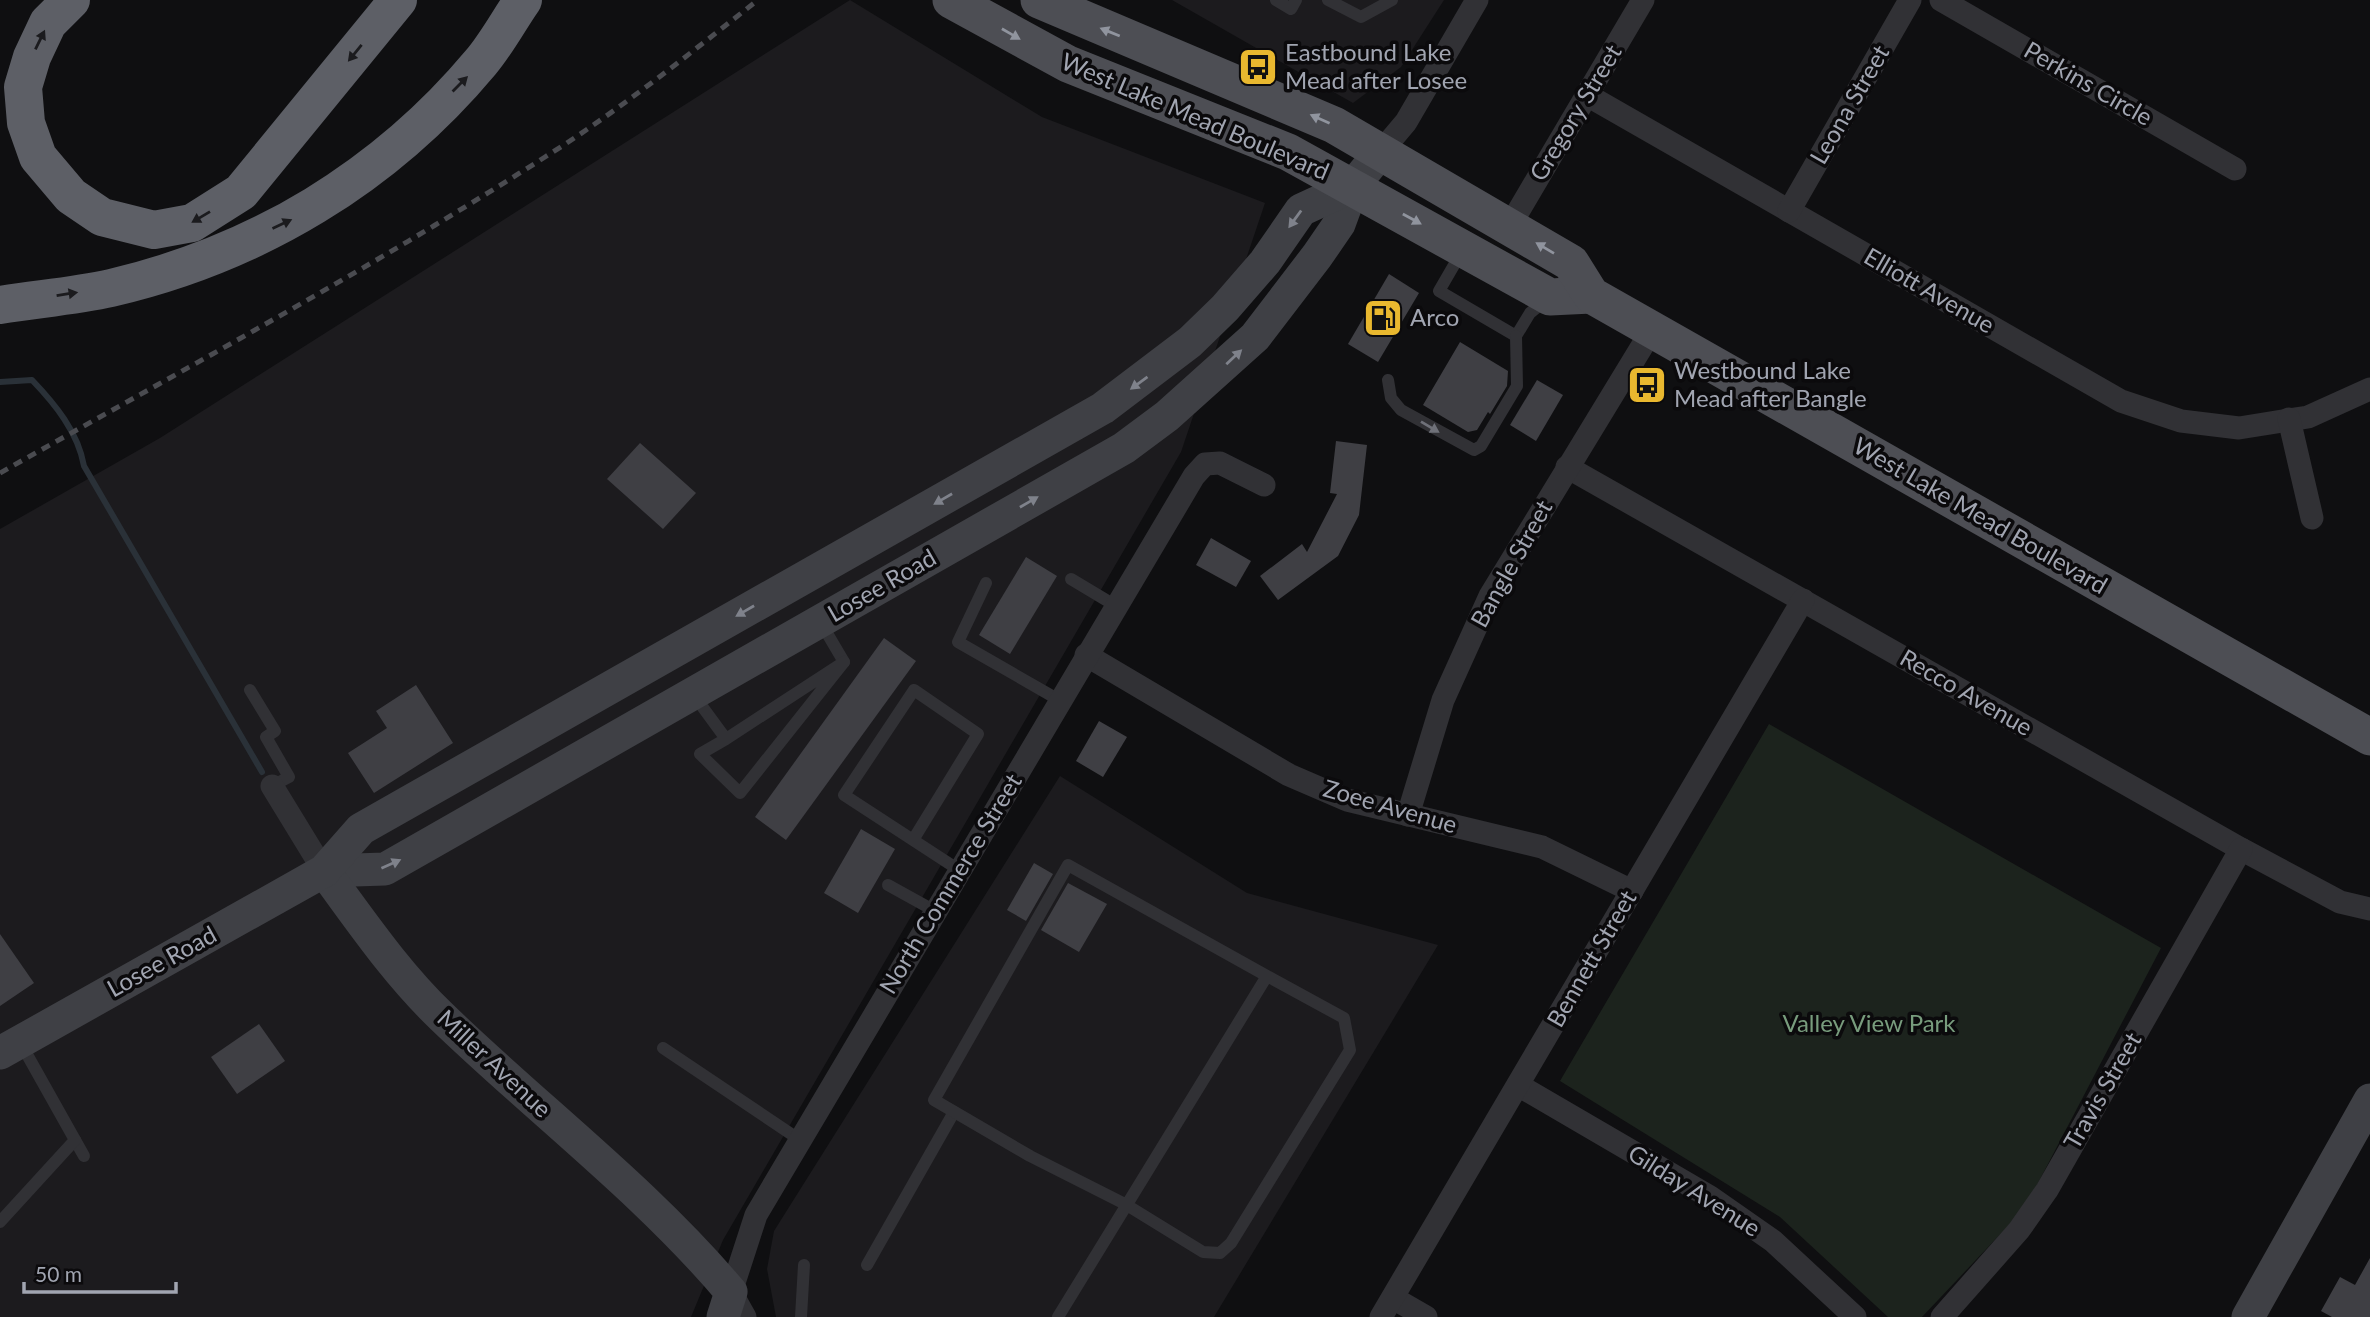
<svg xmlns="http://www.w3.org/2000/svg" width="2370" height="1317" font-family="Lato,sans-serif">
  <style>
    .built { fill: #1c1b1e }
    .green { fill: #1c231d }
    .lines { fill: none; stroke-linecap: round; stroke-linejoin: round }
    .stream { stroke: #2a3138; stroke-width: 6 }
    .building { fill: #3f3f44 }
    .lane { stroke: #313135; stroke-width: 12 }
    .street { stroke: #313135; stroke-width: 23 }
    .secondary { stroke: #3f4045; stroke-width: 33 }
    .primary { stroke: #4d4e54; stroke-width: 37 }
    .highway { stroke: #5d5f66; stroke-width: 38 }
    .rail { stroke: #4a4b50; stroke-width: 5; stroke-dasharray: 9 7; stroke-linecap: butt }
    .oneway { fill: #90949e }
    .oneway2 { fill: #1b1b1e }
    .oneway3 { fill: #7f828b }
    .oneway4 { fill: #6f7179 }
    .labels { text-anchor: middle; stroke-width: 7; stroke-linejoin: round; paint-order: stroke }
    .poi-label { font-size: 24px; fill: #a1a5b1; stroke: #0b0a0c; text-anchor: start }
    .street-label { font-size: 24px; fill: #a1a5b1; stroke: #0b0a0c }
    .park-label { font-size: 24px; fill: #789c7d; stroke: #0b0a0c }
  </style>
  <rect width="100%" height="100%" fill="#0f0f11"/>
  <!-- built -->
  <g class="built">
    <polygon points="850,0 1042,117 1265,203 1181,452 723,1240 691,1317 0,1317 0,529 160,438"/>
    <polygon points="1172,0 1444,0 1401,67 1353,103"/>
    <polygon points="1060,776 1247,893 1438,945 1214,1317 776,1317 767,1269 774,1231"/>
  </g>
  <!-- green -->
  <polygon class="green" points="1769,724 2161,948 2025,1208 1922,1317 1888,1317 1780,1217 1560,1081"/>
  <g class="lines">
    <!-- stream -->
    <path class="stream" d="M0,382L32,380C55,404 78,432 84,466L262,772"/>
  </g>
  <!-- building -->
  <g class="building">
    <polygon points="1389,274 1419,293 1378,362 1348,344"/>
    <polygon points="1460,342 1508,371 1507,386 1490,414 1488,412 1477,430 1468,432 1423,405"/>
    <polygon points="1537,380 1563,395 1536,441 1510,425"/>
    <polygon points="1336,441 1367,445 1359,515 1338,556 1278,600 1260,576 1302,544 1307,552 1337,494 1330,493"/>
    <polygon points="640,443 696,493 663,529 607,479"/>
    <polygon points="1211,538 1251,561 1236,587 1196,565"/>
    <polygon points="1026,557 1057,576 1010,654 979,635"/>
    <polygon points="884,638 916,661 786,840 755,817"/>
    <polygon points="416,685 453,743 374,793 348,753 387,728 376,711"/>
    <polygon points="1099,721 1127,737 1103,777 1076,761"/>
    <polygon points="861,829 895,849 858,913 824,893"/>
    <polygon points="1034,863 1053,874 1026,921 1007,910"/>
    <polygon points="1068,883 1107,904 1079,952 1041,930"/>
    <polygon points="0,934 34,983 0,1006"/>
    <polygon points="259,1024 285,1061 237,1094 211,1057"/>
    <polygon points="2370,1258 2370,1317 2332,1317 2321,1311 2340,1277 2355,1285"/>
  </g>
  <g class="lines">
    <!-- lane -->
    <g class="lane">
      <polyline points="1276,0 1291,9 1296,0"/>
      <polyline points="1328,0 1361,17 1392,0"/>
      <polyline points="1461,253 1439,291 1516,336 1530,313 1547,299"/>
      <polyline points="1388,380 1391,398 1401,410 1474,450 1481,446 1517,386 1516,336"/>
      <polyline points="1071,579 1116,606"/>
      <polyline points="986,583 958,642 1059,700"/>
      <polyline points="821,623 844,662"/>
      <polyline points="250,690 275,731 266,737 289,777 272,786"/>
      <polyline points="693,694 726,739 700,754 740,793 844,662 726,739"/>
      <polyline points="913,840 978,734 914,690 844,795 959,870"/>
      <polyline points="888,885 935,911"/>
      <polyline points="663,1048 800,1140"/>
      <polyline points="75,1140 84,1156"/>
      <polyline points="0,1222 75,1140 20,1042"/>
      <polyline points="867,1265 954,1112"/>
      <polyline points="801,1317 804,1265"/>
      <polyline points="1058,1317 1267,976 1068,865 934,1100 1030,1156 1125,1204 1203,1252 1220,1253 1231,1243 1350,1050 1344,1018 1267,976"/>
    </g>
    <!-- street -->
    <g class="street">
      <polyline points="1941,0 2235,169"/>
      <polyline points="1587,95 2121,401 2181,421 2239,428 2308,417 2370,389"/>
      <polyline points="1379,154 1406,122 1477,0"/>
      <polyline points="1789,211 1910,0"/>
      <polyline points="1509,227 1643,0"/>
      <polyline points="2289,419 2312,518"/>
      <polyline points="1567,467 2241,849 2340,902 2370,909"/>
      <polyline points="1086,655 1289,775 1347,800 1542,847 1632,891"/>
      <polyline points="272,786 324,871"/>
      <polyline points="1408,815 1443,700 1490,596 1652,330"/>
      <polyline points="1518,1085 1710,1197 1773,1241 1855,1317"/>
      <polyline points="1393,1298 1426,1317"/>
      <polyline points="745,1317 731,1292 756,1215 1194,476 1205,464 1220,463 1264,485"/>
      <polyline points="1381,1317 1803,600"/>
      <polyline points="1942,1317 2019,1230 2047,1190 2241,849"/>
    </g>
    <!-- secondary -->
    <g class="secondary">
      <polyline points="324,871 385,869 1124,448 1167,416 1255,337 1317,256 1339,224 1353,186 1379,154"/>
      <path d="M324,871C361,921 396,973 441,1016C537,1109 645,1190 731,1292L723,1317"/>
      <polyline points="0,1053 324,871 361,829 1103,408 1190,342 1225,308 1265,262 1301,210 1353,186"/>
      <polyline points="2248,1317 2370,1100"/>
    </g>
    <!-- primary -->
    <g class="primary">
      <polyline points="951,0 1068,64 1288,152 1550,297 1591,295"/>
      <polyline points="1039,0 1334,125 1571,263 1591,295 2370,737"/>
    </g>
    <!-- highway -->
    <g class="highway">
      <polyline points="71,0 48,23 32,57 23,87 26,123 38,157 71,196 102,217 154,230 192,223 241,192 398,0"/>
      <path d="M0,305C37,299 75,296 111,288C257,254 385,177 481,62C497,43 509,20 523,0"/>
    </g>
    <!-- rail -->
    <path class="rail" d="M0,473C183,370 368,270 545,157C620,110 689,54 758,0"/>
  </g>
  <!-- one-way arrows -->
  <defs><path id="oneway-solid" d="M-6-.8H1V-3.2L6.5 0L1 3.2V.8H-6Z" transform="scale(1.75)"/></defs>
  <g class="oneway">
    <use href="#oneway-solid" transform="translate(1110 32) rotate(-158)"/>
    <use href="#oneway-solid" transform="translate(1011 34) rotate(30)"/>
    <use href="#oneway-solid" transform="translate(1320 119) rotate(-156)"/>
    <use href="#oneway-solid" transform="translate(1412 219) rotate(29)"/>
    <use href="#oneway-solid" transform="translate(1545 248) rotate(-149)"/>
  </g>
  <g class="oneway2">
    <use href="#oneway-solid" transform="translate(40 40) rotate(-64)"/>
    <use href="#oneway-solid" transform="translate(355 53) rotate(129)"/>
    <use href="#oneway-solid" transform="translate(460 84) rotate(-45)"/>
    <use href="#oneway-solid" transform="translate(201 217) rotate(149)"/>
    <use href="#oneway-solid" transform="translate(282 224) rotate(-25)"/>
    <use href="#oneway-solid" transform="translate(67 294) rotate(-9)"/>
  </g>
  <g class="oneway3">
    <use href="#oneway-solid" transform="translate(1295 219) rotate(126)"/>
    <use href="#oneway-solid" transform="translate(1234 357) rotate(-43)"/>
    <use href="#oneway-solid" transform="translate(1139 383) rotate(144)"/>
    <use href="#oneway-solid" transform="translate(943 499) rotate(150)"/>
    <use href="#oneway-solid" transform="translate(1029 502) rotate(-30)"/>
    <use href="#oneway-solid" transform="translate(745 611) rotate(150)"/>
    <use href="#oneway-solid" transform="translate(391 864) rotate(-24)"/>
  </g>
  <use class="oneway4" href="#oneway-solid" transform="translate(1430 427) rotate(31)"/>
  <!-- icons -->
  <defs>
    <g id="bus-square" transform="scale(2.0125)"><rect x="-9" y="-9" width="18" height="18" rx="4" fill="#e9b82f" stroke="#0b0a0c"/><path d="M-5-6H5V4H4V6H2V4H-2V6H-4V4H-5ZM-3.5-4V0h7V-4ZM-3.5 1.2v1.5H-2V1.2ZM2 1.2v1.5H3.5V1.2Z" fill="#111"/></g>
    <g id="fuel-square" transform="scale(2.0125)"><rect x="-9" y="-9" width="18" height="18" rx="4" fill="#e9b82f" stroke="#0b0a0c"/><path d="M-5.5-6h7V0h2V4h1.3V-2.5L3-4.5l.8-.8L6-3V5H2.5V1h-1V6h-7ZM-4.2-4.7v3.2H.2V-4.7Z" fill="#111"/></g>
  </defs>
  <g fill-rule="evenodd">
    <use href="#bus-square" x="1258" y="67"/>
    <use href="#fuel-square" x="1383" y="318"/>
    <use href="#bus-square" x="1647" y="385"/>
  </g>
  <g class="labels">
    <!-- poi labels -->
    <g class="poi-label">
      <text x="1285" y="61">Eastbound Lake<tspan x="1285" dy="28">Mead after Losee</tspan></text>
      <text x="1410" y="326">Arco</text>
      <text x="1674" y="379">Westbound Lake<tspan x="1674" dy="28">Mead after Bangle</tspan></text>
    </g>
    <!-- street labels -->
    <g class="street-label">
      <text transform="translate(2088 84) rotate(30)" y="8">Perkins Circle</text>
      <text transform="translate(1850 105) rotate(-60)" y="8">Leona Street</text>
      <text transform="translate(1576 113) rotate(-59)" y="8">Gregory Street</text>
      <text transform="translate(1195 117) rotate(23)" y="8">West Lake Mead Boulevard</text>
      <text transform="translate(1929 291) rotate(30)" y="8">Elliott Avenue</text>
      <text transform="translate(1980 516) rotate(30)" y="8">West Lake Mead Boulevard</text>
      <text transform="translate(1512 564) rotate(-61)" y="8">Bangle Street</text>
      <text transform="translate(882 586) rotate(-30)" y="8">Losee Road</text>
      <text transform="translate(1966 693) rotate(30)" y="8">Recco Avenue</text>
      <text transform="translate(1390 807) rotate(16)" y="8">Zoee Avenue</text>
      <text transform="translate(951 884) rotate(-59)" y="8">North Commerce Street</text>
      <text transform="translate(1592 959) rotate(-60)" y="8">Bennett Street</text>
      <text transform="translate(162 962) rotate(-29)" y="8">Losee Road</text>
      <text transform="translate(494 1064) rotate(43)" y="8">Miller Avenue</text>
      <text transform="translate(2103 1091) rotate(-60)" y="8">Travis Street</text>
      <text transform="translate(1694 1191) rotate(32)" y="8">Gilday Avenue</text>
    </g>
    <!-- park labels -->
    <g class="park-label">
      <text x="1869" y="1032">Valley View Park</text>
    </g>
  </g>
  <!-- scale -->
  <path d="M24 1282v10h152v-10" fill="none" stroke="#a1a5b1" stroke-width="3.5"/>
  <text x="35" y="1282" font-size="21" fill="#a1a5b1" stroke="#0b0a0c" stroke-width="5" paint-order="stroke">50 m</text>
</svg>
